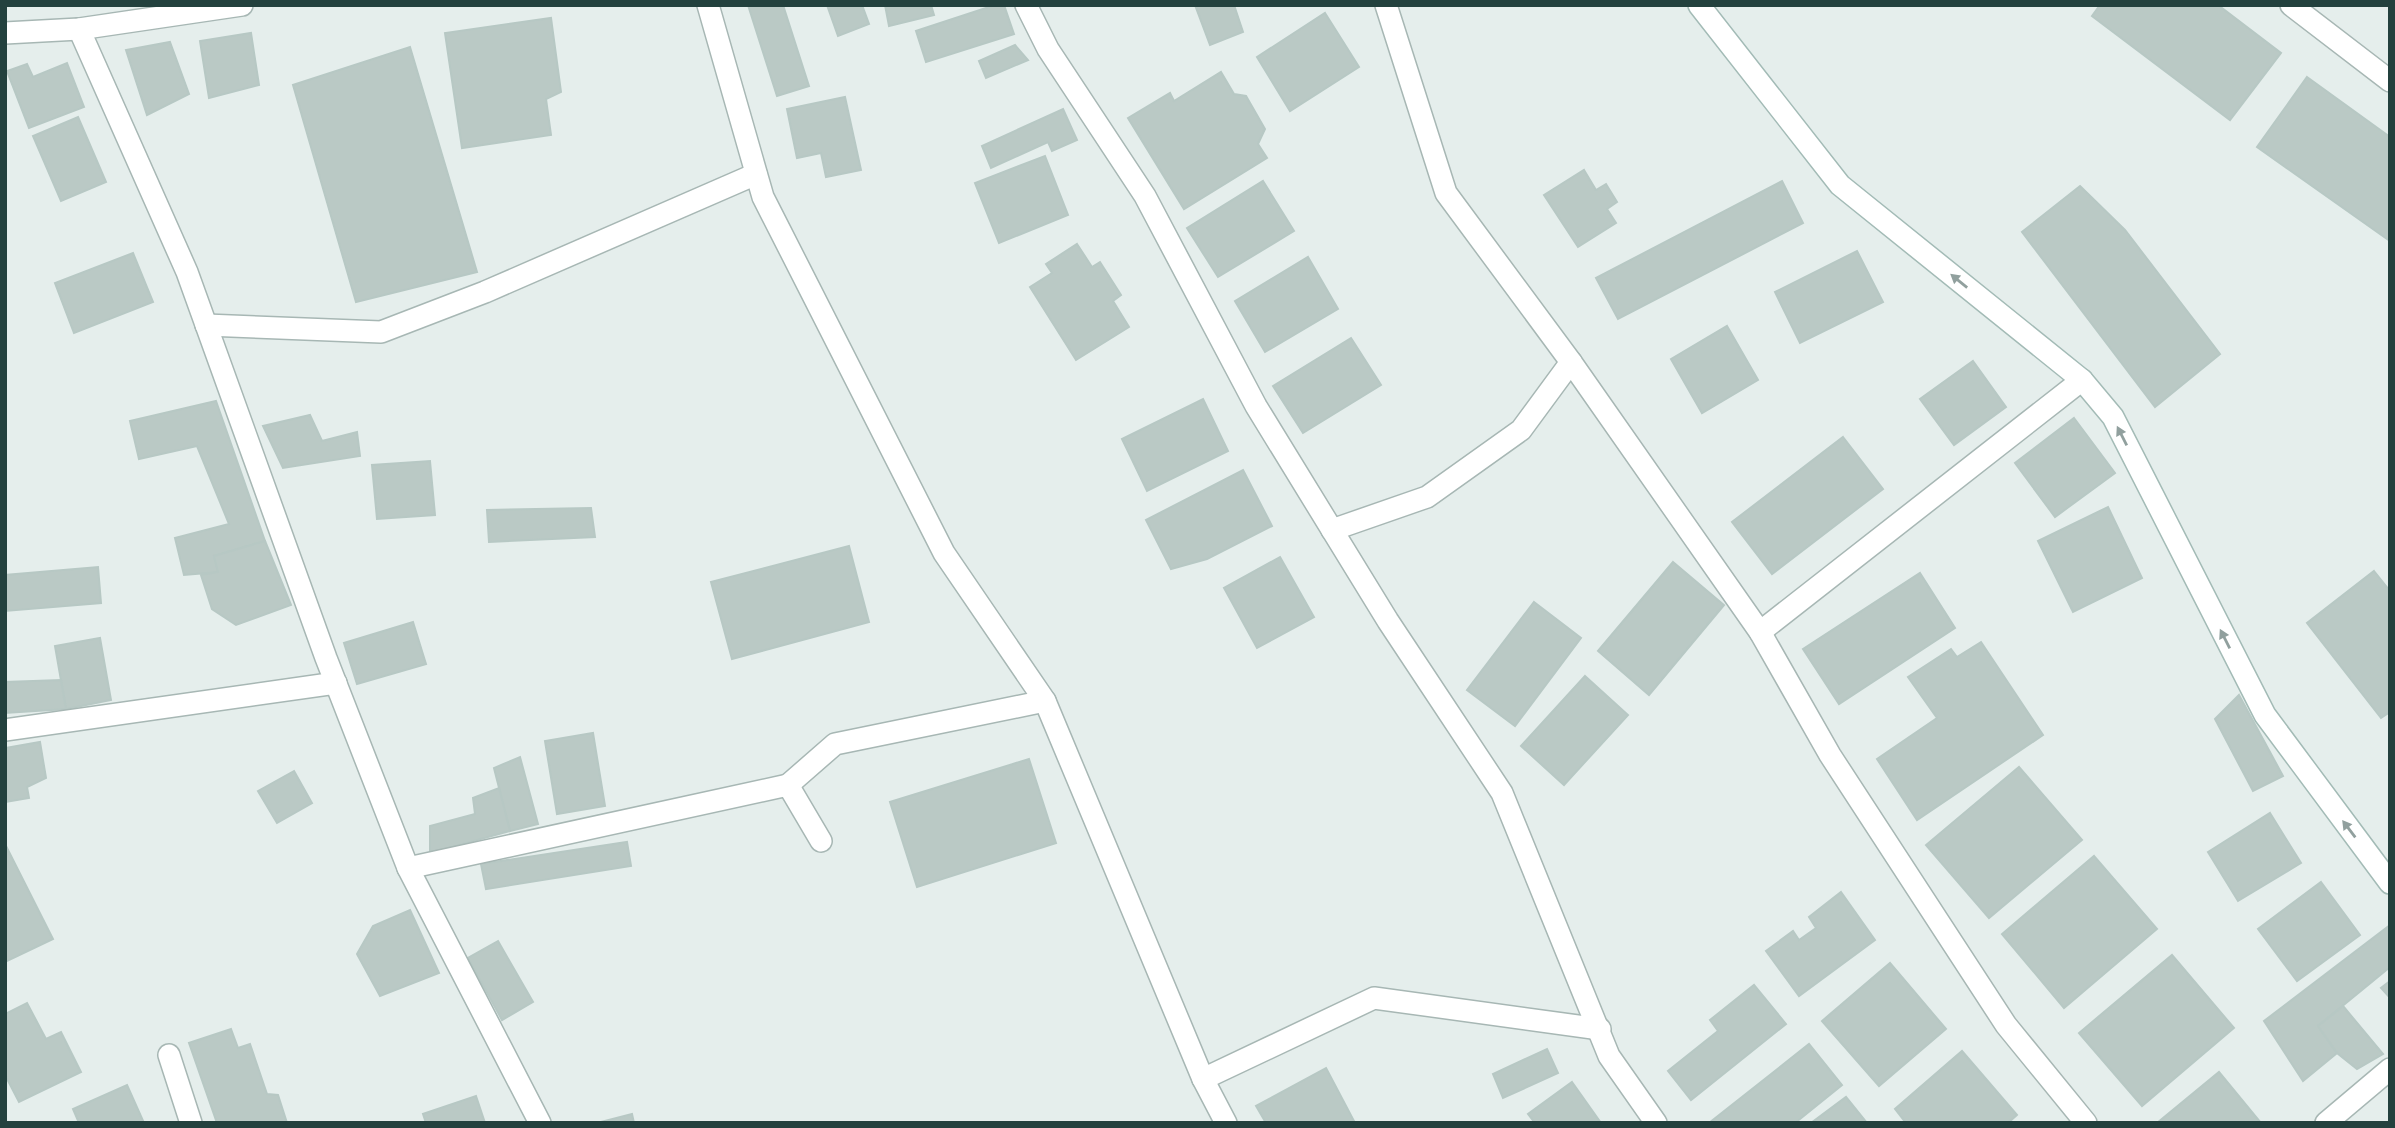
<svg xmlns="http://www.w3.org/2000/svg" width="2395" height="1128" font-family="'IBM Plex Sans',sans-serif">
  <style>
    .building { fill: #bac9c5; stroke: #b7c8c4; stroke-width: 2 }
    .lines { fill: none; stroke-linecap: round; stroke-linejoin: round }
    .minor-casing { stroke: #a7b7b4; stroke-width: 24 }
    .tertiary-casing { stroke: #a7b7b4; stroke-width: 24 }
    .secondary-casing { stroke: #a3bbb6; stroke-width: 24 }
    .minor { stroke: #fff; stroke-width: 21 }
    .tertiary { stroke: #fff; stroke-width: 21 }
    .secondary { stroke: #fff; stroke-width: 21 }
    .oneway { fill: #91a09e }
  </style>
  <rect width="100%" height="100%" fill="#e5eeec"/>
  <!-- building -->
  <g class="building">
    <polygon points="748,5 783,5 809,86 777,96"/>
    <polygon points="827,5 862,5 869,24 838,36"/>
    <polygon points="885,5 931,5 934,15 889,26"/>
    <polygon points="995,5 1004,5 1014,34 926,62 916,31"/>
    <polygon points="1195,5 1234,5 1243,32 1210,45"/>
    <polygon points="2100,5 2218,5 2281,53 2230,120 2092,16"/>
    <polygon points="1325,13 1359,67 1290,111 1257,57"/>
    <polygon points="551,18 561,92 546,99 551,135 462,148 445,33"/>
    <polygon points="251,33 259,85 209,98 200,41"/>
    <polygon points="170,42 189,94 147,115 126,50"/>
    <polygon points="1015,45 1028,60 986,78 979,61"/>
    <polygon points="410,47 477,272 356,302 293,85"/>
    <polygon points="67,63 84,107 29,128 7,71 27,64 33,77"/>
    <polygon points="1221,72 1234,94 1246,96 1265,129 1258,144 1267,158 1184,209 1128,118 1170,93 1174,101"/>
    <polygon points="2307,77 2390,137 2390,241 2257,147"/>
    <polygon points="845,97 861,170 826,177 821,153 797,158 787,109"/>
    <polygon points="1063,109 1077,140 1052,151 1048,142 991,168 982,146"/>
    <polygon points="78,117 106,182 61,201 33,136"/>
    <polygon points="1045,156 1068,215 999,243 975,183"/>
    <polygon points="1584,170 1596,190 1606,184 1617,202 1607,209 1616,223 1578,247 1544,195"/>
    <polygon points="1263,181 1294,231 1218,277 1187,228"/>
    <polygon points="1782,181 1803,223 1618,319 1596,278"/>
    <polygon points="2080,186 2125,230 2220,354 2155,407 2022,232"/>
    <polygon points="1077,244 1092,267 1100,262 1121,295 1113,301 1129,327 1076,360 1030,287 1052,273 1046,264"/>
    <polygon points="1857,251 1883,302 1800,343 1775,292"/>
    <polygon points="133,253 153,302 74,333 55,283"/>
    <polygon points="1308,257 1338,309 1265,352 1235,301"/>
    <polygon points="1727,326 1758,380 1702,413 1671,359"/>
    <polygon points="1351,338 1381,385 1303,433 1273,386"/>
    <polygon points="1973,361 2006,407 1954,445 1920,399"/>
    <polygon points="1203,399 1228,451 1147,491 1122,439"/>
    <polygon points="216,401 265,541 214,556 218,572 184,575 175,538 229,524 197,446 139,459 130,421"/>
    <polygon points="310,415 322,441 357,432 360,456 283,468 263,426"/>
    <polygon points="2074,418 2115,473 2055,517 2015,463"/>
    <polygon points="1843,437 1883,489 1772,574 1732,522"/>
    <polygon points="430,461 435,515 377,519 372,465"/>
    <polygon points="1243,470 1272,526 1207,559 1171,569 1146,520"/>
    <polygon points="2108,507 2142,578 2073,612 2038,541"/>
    <polygon points="591,508 595,537 489,542 487,510"/>
    <polygon points="265,541 291,605 236,625 212,609 201,575 218,572 214,556"/>
    <polygon points="849,546 869,622 732,659 711,582"/>
    <polygon points="1280,557 1314,617 1257,648 1224,588"/>
    <polygon points="1673,562 1724,605 1649,695 1598,651"/>
    <polygon points="98,567 101,603 5,611 5,575"/>
    <polygon points="2374,571 2390,591 2390,712 2381,718 2307,623"/>
    <polygon points="1920,573 1955,628 1839,704 1803,649"/>
    <polygon points="1534,602 1581,638 1515,726 1467,690"/>
    <polygon points="413,622 426,664 357,684 344,643"/>
    <polygon points="100,638 111,700 66,709 55,646"/>
    <polygon points="1981,642 2043,735 1917,820 1877,759 1937,718 1908,677 1951,649 1957,657"/>
    <polygon points="1585,676 1628,715 1564,785 1521,746"/>
    <polygon points="61,680 66,709 5,713 5,682"/>
    <polygon points="2239,695 2283,776 2253,791 2215,719"/>
    <polygon points="593,733 605,806 557,814 545,741"/>
    <polygon points="40,742 46,778 27,787 29,798 5,802 5,748"/>
    <polygon points="520,757 538,824 510,831 494,768"/>
    <polygon points="1029,759 1056,843 917,887 890,802"/>
    <polygon points="2019,767 2082,840 1989,918 1926,845"/>
    <polygon points="294,771 312,803 277,823 258,791"/>
    <polygon points="499,788 510,831 430,853 430,826 475,814 473,798"/>
    <polygon points="2270,813 2301,863 2238,901 2208,852"/>
    <polygon points="627,842 631,866 486,889 481,864"/>
    <polygon points="5,844 53,939 5,962"/>
    <polygon points="2094,856 2157,929 2064,1008 2002,934"/>
    <polygon points="2321,882 2360,935 2297,981 2258,929"/>
    <polygon points="1841,892 1875,940 1799,996 1766,951 1793,931 1799,940 1816,928 1809,917"/>
    <polygon points="410,910 439,973 380,996 357,954 373,926"/>
    <polygon points="2390,925 2390,967 2318,1026 2337,1053 2303,1081 2264,1021"/>
    <polygon points="498,941 533,1002 502,1020 468,958"/>
    <polygon points="2172,955 2234,1028 2142,1106 2079,1033"/>
    <polygon points="1890,963 1946,1029 1879,1086 1822,1021"/>
    <polygon points="2390,981 2390,998 2381,988"/>
    <polygon points="1754,985 1786,1024 1691,1100 1668,1071 1718,1031 1710,1020"/>
    <polygon points="27,1003 46,1039 61,1032 81,1072 19,1102 5,1075 5,1014"/>
    <polygon points="2343,1006 2383,1054 2357,1069 2337,1053 2318,1026"/>
    <polygon points="231,1029 238,1048 250,1044 267,1094 278,1095 287,1123 217,1123 189,1043"/>
    <polygon points="1809,1044 1842,1085 1795,1123 1709,1123"/>
    <polygon points="1547,1049 1558,1073 1503,1098 1493,1074"/>
    <polygon points="1962,1051 2017,1115 2008,1123 1906,1123 1895,1109"/>
    <polygon points="1326,1068 1355,1123 1266,1123 1256,1106"/>
    <polygon points="2219,1072 2261,1123 2157,1123"/>
    <polygon points="1572,1082 1601,1123 1535,1123 1528,1114"/>
    <polygon points="127,1085 144,1123 79,1123 73,1109"/>
    <polygon points="476,1096 485,1123 426,1123 423,1114"/>
    <polygon points="1846,1097 1867,1123 1811,1123"/>
    <polygon points="632,1114 634,1123 597,1123"/>
  </g>
  <g class="lines">
    <!-- minor casing -->
    <g class="minor-casing">
      <g id="minor">
        <polyline points="708,5 763,197 944,553 1045,701 1203,1079 1226,1123"/>
        <polyline points="1026,5 1048,49 1145,196 1256,406 1388,621 1502,793 1609,1056 1656,1123"/>
        <polyline points="1386,5 1446,193 1571,362 1760,632 1830,755 2006,1025 2086,1123"/>
        <polyline points="2291,5 2390,81"/>
        <polyline points="79,29 187,272 326,658 408,868 540,1123"/>
        <polyline points="206,325 381,332 485,292 756,174"/>
        <polyline points="1332,530 1427,497 1521,430 1571,362"/>
        <polyline points="1760,632 2082,380"/>
        <polyline points="5,730 336,683"/>
        <polyline points="788,785 835,744 1045,701"/>
        <polyline points="408,868 788,785 821,841"/>
        <polyline points="169,1055 191,1123"/>
        <polyline points="1203,1079 1374,998 1600,1029"/>
        <polyline points="2326,1123 2390,1069"/>
      </g>
    </g>
    <!-- tertiary casing -->
    <g class="tertiary-casing">
      <polyline id="tertiary" points="5,33 79,29 242,5"/>
    </g>
    <!-- secondary casing -->
    <g class="secondary-casing">
      <polyline id="secondary" points="1699,5 1840,185 2082,380 2113,417 2265,715 2390,883"/>
    </g>
    <!-- minor -->
    <use href="#minor" class="minor"/>
    <!-- tertiary -->
    <use href="#tertiary" class="tertiary"/>
    <!-- secondary -->
    <use href="#secondary" class="secondary"/>
  </g>
  <!-- one-way arrows -->
  <defs><path id="oneway-solid" d="M-6-.8H1V-3.2L6.5 0L1 3.2V.8H-6Z" transform="scale(1.75)"/></defs>
  <g class="oneway">
    <use href="#oneway-solid" transform="translate(1959 281) rotate(-141)"/>
    <use href="#oneway-solid" transform="translate(2122 436) rotate(-117)"/>
    <use href="#oneway-solid" transform="translate(2225 639) rotate(-117)"/>
    <use href="#oneway-solid" transform="translate(2349 829) rotate(-127)"/>
  </g>
  <!-- border -->
  <rect width="2395" height="1128" fill="none" stroke="#23413e" stroke-width="14"/>
</svg>
